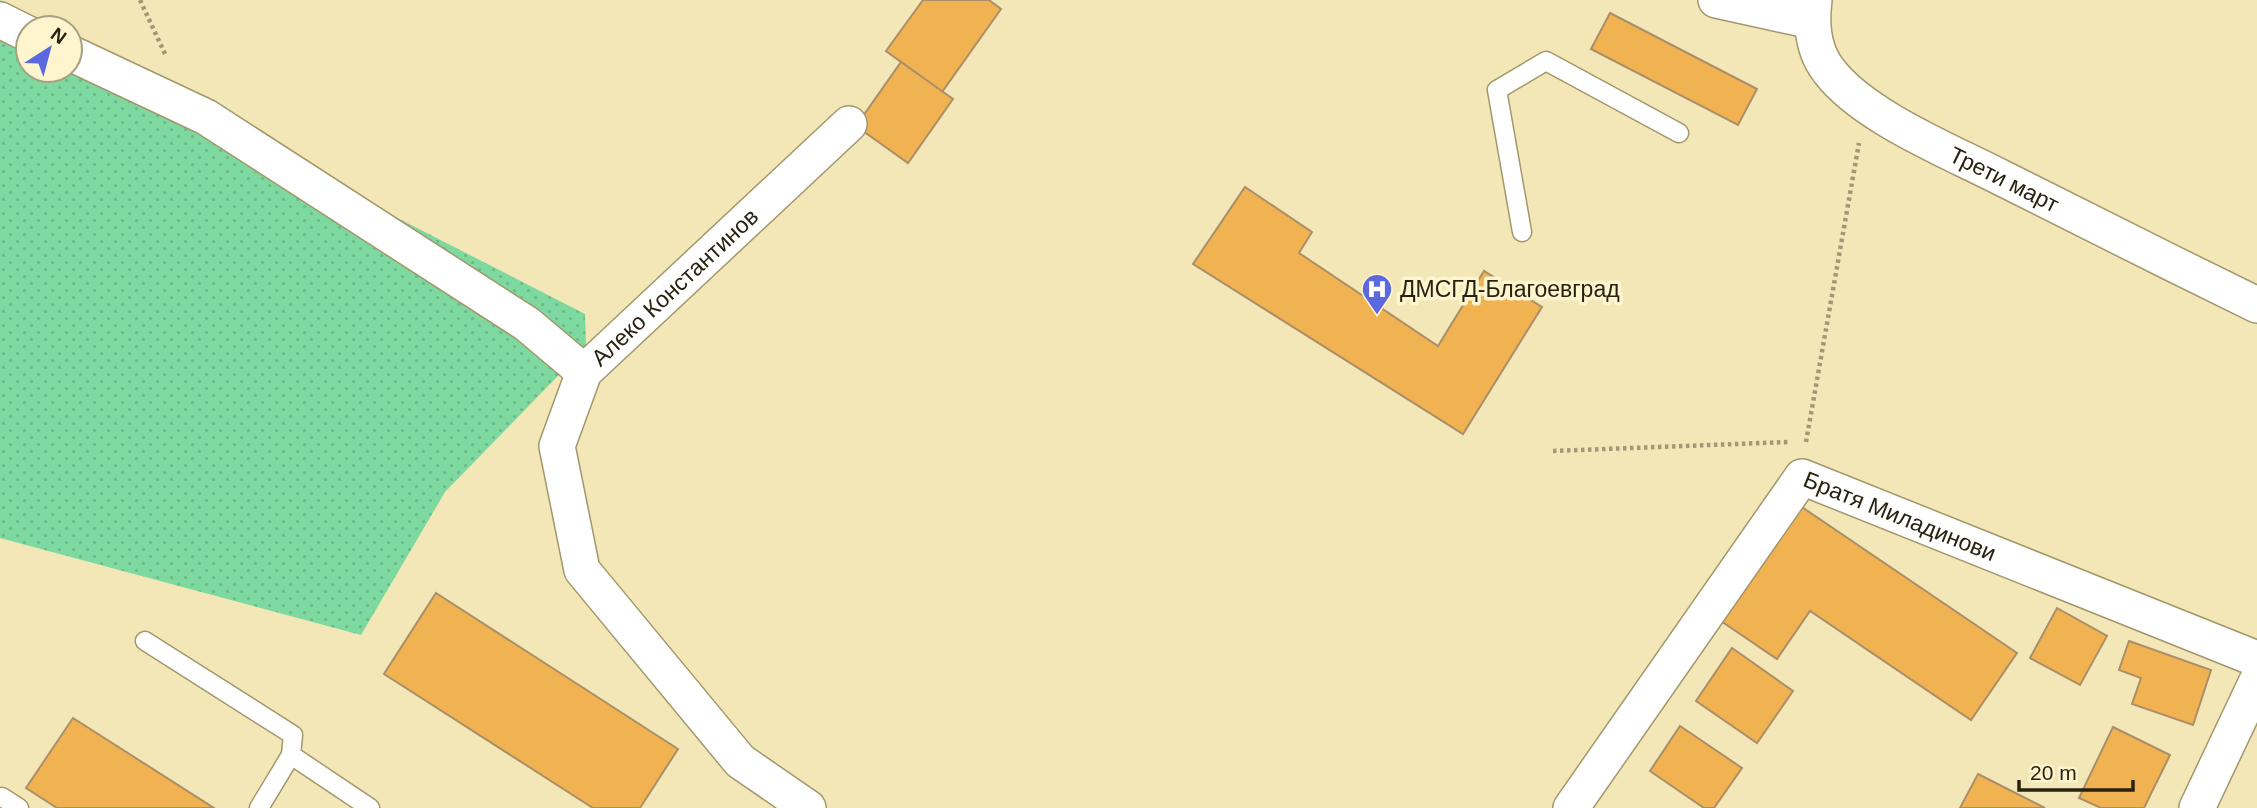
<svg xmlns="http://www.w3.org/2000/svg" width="2257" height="808" font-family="Helvetica,sans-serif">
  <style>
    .grass { fill: url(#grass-dots) }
    .building { fill: #f1b251; stroke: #ab8f68; stroke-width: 2 }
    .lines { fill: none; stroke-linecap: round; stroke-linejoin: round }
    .service-casing { stroke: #a3976b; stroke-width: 21 }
    .minor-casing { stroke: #a3976b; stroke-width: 38 }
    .path { stroke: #a29875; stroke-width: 4.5; stroke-dasharray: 3.5 3.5; stroke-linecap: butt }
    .service { stroke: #fff; stroke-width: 18 }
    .minor { stroke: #fff; stroke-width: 35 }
    .labels { text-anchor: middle; stroke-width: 7; stroke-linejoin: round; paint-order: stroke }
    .street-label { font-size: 23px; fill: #282311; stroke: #fef4ce }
    .poi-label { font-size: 23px; fill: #282311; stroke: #fef4ce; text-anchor: start }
  </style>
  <defs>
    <pattern id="grass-dots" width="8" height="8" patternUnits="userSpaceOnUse" patternTransform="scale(1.75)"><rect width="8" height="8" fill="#7dd99f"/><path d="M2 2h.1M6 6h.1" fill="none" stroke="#6cba88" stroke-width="1.8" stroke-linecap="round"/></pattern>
  </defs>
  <rect width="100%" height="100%" fill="#f3e6b7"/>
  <!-- grass -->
  <polygon class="grass" points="0,0 50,28 28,28 28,70 70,70 296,166 585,314 586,347 445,492 361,635 0,538"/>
  <!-- building -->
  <g class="building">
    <polygon points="923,0 989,0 1001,9 942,92 886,51"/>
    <polygon points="1610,13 1757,89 1738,125 1591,49"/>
    <polygon points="901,62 953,99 908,163 856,126"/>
    <polygon points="1245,187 1312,232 1299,253 1438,346 1484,271 1542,307 1463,434 1193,264"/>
    <polygon points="1793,501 2017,653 1971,720 1810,611 1777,659 1715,617"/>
    <polygon points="436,593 678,749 640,808 593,808 384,674"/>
    <polygon points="2057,608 2107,636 2080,685 2030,658"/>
    <polygon points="2129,641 2211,670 2193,725 2132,704 2141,678 2119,670"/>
    <polygon points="1732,648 1793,691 1757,743 1696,701"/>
    <polygon points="73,718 214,808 57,808 26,788"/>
    <polygon points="1680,726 1742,768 1714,808 1704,808 1650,771"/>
    <polygon points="2113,727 2170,755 2144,808 2101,808 2079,798"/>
    <polygon points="1978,774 2045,808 1960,808"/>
  </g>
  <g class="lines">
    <!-- service casing -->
    <g class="service-casing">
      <g id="service">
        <polyline points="1522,232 1497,90 1546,61 1679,133"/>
        <polyline points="145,641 293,735 291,755 370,808"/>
        <polyline points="2,797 19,808"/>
        <polyline points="259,808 291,755"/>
      </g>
    </g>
    <!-- minor casing -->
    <g class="minor-casing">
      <g id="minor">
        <polyline points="1716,0 1812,21"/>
        <path id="s1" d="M1814,0C1811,24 1813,51 1829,71C1863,116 1949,151 2000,177C2085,220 2171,263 2257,305"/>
        <polyline points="0,20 28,34"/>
        <polyline points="70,53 206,117 527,324 584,372"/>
        <path id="s2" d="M808,808L740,761L582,570L557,446L584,372L849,124"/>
        <path id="s3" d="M1571,808L1802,477L2257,659"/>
        <polyline points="2197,808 2257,681"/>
      </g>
    </g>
    <!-- path -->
    <g class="path">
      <polyline points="140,0 166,56"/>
      <polyline points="1806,442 1859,143"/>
      <polyline points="1553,451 1788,442"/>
    </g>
    <!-- service -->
    <use href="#service" class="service"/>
    <!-- minor -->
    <use href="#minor" class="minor"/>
  </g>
  <!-- icons -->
  <defs>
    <g id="hospital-pin" transform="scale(1.575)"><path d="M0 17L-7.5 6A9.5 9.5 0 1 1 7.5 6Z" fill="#5c68df" stroke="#fef4ce"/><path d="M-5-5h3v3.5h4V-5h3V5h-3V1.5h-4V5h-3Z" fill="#fff"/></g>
  </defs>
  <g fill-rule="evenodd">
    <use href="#hospital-pin" x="1377" y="289"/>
  </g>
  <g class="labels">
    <!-- street labels -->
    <g class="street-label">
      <text dy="8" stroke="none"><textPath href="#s1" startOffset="282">Трети март</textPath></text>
      <text dy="8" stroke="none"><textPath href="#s2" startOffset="660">Алеко Константинов</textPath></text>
      <text dy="8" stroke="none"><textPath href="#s3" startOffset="509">Братя Миладинови</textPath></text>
    </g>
    <!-- poi labels -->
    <g class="poi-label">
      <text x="1400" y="297">ДМСГД-Благоевград</text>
    </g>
  </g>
  <!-- north arrow -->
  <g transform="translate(49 49) rotate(36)"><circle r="33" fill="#fef4ce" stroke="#a8a082" stroke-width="2"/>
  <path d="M0-5L12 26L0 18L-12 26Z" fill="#5c68df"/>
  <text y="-10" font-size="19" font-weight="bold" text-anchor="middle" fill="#282311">N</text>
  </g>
  <!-- scale -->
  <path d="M2019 780v10h114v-10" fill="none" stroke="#282311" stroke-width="3.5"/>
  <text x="2030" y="780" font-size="21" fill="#282311" stroke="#fef4ce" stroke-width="5" paint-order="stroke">20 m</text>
</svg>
